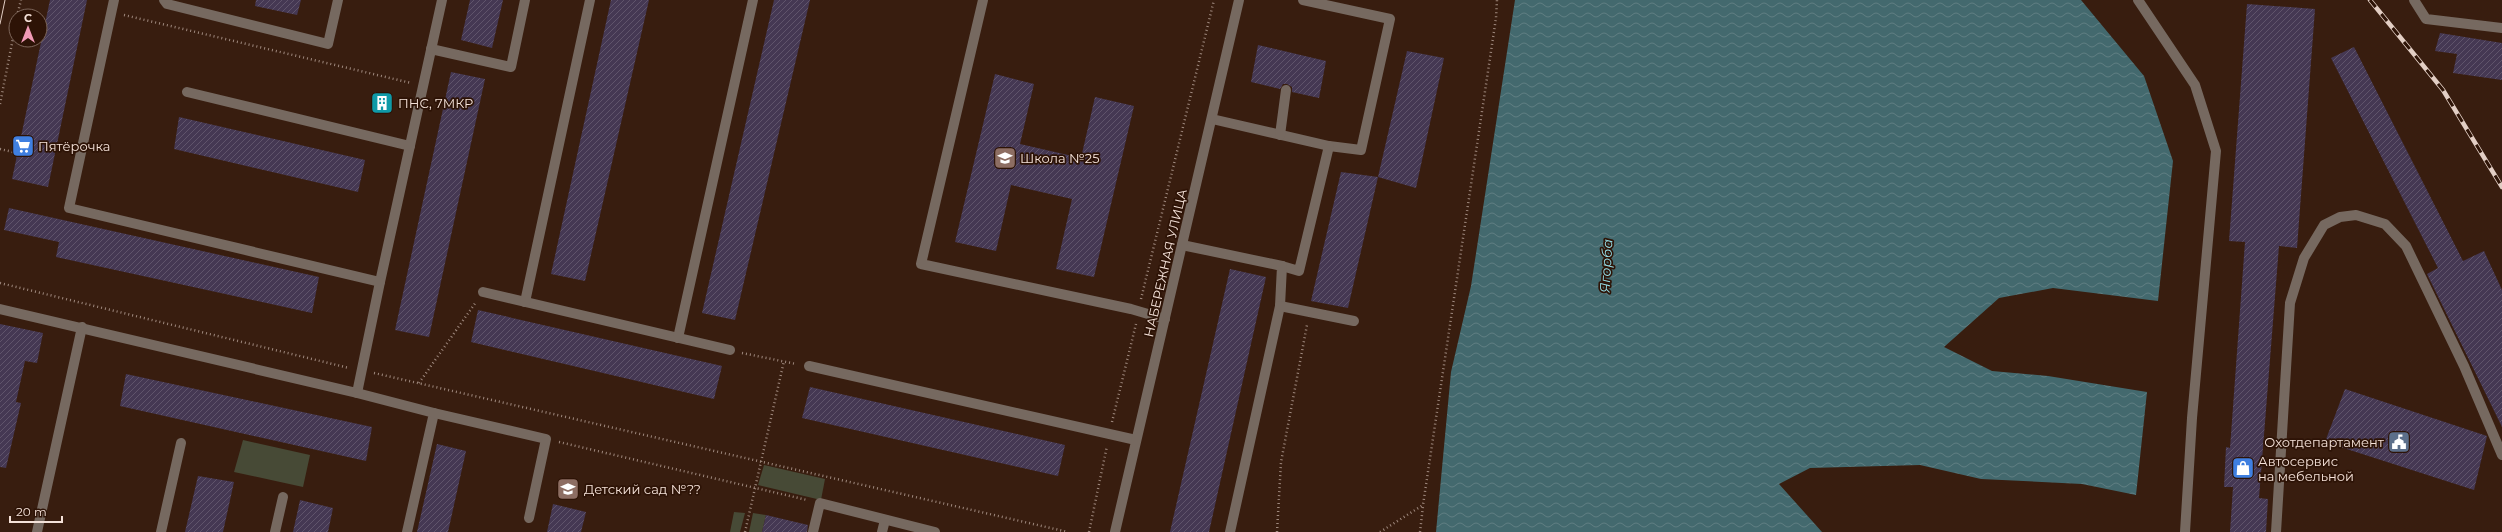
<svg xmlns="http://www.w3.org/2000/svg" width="2502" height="532" font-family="Montserrat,sans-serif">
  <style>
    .grass { fill: #474a36 }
    .water { fill: url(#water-waves) }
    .building { fill: url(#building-hatch) }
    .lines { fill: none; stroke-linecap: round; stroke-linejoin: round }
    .path { stroke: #9f897e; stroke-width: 2.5; stroke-dasharray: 1 3; stroke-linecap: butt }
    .minor { stroke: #766960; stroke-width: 10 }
    .tram { stroke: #e2cec4; stroke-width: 1 }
    .rail-casing { stroke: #e2cec4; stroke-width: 4.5 }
    .rail { stroke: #2d1306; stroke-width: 3; stroke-dasharray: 9; stroke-linecap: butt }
    .labels { text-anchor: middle; stroke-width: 3.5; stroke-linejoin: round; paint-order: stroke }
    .poi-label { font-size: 13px; fill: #f5e2d9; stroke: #2d1306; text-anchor: start }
    .street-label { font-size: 13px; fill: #f5e2d9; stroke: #2d1306 }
    .water-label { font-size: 14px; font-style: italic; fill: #95dee8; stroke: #2d1306 }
  </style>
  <defs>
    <pattern id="water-waves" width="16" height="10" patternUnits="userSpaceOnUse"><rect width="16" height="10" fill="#43696e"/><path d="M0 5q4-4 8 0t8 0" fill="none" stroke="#5f7e82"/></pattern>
    <pattern id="building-hatch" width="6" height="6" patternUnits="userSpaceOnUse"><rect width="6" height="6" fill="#453853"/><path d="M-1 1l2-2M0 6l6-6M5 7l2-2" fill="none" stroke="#60546b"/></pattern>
  </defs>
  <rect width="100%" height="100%" fill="#381d0f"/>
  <!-- grass -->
  <g class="grass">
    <polygon points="243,440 310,455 303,487 234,472"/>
    <polygon points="764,465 825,479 821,500 758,485"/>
    <polygon points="734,512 745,513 740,532 730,532"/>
    <polygon points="753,513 766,515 762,532 749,532"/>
  </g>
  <!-- water -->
  <polygon class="water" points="1515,0 2081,0 2144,76 2173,161 2158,301 2053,288 1999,298 1944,347 1992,371 2048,376 2147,392 2136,495 2082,484 1981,479 1920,465 1810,468 1779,484 1822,532 1436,532 1451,372 1471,286"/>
  <!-- building -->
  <g class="building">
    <polygon points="50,0 87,0 48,187 12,179"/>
    <polygon points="256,0 301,0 297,15 255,6"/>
    <polygon points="470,0 503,0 492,48 461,40"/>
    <polygon points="611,0 649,0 585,281 551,274"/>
    <polygon points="774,0 810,0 735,320 702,313"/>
    <polygon points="2247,4 2315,9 2297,248 2279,246 2259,498 2268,499 2266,532 2230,532 2233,487 2224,487 2226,447 2230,448 2245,242 2229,241"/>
    <polygon points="2440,33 2502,43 2502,80 2453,73 2457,54 2435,51"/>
    <polygon points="1258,45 1326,61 1319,98 1292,92 1292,87 1287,84 1283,84 1280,89 1251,82"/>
    <polygon points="2354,47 2463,261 2484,251 2502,290 2502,427 2427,274 2438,268 2331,58"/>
    <polygon points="1407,51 1444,58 1416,188 1378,177"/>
    <polygon points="451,72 485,79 429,337 395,330"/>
    <polygon points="995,74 1034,84 1020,144 1081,158 1095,97 1134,106 1094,277 1056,269 1072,199 1011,185 996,251 955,242"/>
    <polygon points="375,92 393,96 389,114 371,110"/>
    <polygon points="179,117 365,160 358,192 174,149"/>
    <polygon points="1341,172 1378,177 1348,308 1311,301"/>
    <polygon points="9,208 319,277 312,313 56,257 59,242 4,230"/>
    <polygon points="1230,269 1266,277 1209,532 1170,532"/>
    <polygon points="478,310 722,366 714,399 471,342"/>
    <polygon points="0,324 43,333 37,363 25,361 16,402 21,403 6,468 0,467"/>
    <polygon points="126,374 372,427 366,461 120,406"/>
    <polygon points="810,387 1065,445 1058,476 802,418"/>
    <polygon points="2345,389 2487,436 2474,490 2325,442"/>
    <polygon points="437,444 466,451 448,532 417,532"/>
    <polygon points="198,476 234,482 223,532 185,532"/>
    <polygon points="300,500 333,508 328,532 293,532"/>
    <polygon points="553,504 586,512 581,532 547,532"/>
    <polygon points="766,515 808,525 807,532 762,532"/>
  </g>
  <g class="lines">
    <!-- path -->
    <g class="path">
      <polyline points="124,15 411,83"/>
      <polyline points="17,16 21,0"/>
      <polyline points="0,104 16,23"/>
      <polyline points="0,149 17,153"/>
      <polyline points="0,283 349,368"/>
      <polyline points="1141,299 1214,0"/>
      <polyline points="742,353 796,364"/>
      <polyline points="374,373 1068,532"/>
      <polyline points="419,383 476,302"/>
      <polyline points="1112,422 1136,324"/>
      <polyline points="559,442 807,500"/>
      <polyline points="745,532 784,361"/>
      <polyline points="1089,532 1107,446"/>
      <polyline points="1277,532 1281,462 1307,325"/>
      <polyline points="1380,532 1423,505 1496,18 1497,0"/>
      <polyline points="1420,532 1423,506"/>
    </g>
    <!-- minor -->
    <g class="minor">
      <polyline points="164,0 167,4 328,44 338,0"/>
      <polyline points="983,0 921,264 1131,309 1165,319"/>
      <polyline points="1303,0 1390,19 1361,150 1329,146"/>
      <polyline points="2138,0 2195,85 2216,151 2192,418 2185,532"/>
      <polyline points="2414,0 2426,19 2502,28"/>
      <polyline points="431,49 511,67 525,0"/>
      <polyline points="187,92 410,146"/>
      <polyline points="1212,119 1329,146 1299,271 1282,266"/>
      <polyline points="1280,135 1286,90"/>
      <polyline points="1182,245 1282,266 1280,306 1230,532"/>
      <polyline points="380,282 442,0"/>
      <polyline points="483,292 730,350"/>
      <polyline points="525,302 590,0"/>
      <polyline points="1280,306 1354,321"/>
      <polyline points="0,309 357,393 380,282 69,208 114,0"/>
      <polyline points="678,338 753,0"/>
      <polyline points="809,366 1136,440"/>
      <polyline points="357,393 434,413 407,532"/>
      <polyline points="434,413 546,439 529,518"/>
      <polyline points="37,532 82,327"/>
      <polyline points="161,532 181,443"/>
      <polyline points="275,532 283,497"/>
      <polyline points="813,532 820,503 935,532"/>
      <polyline points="882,532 885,520"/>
      <polyline points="1115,532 1239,0"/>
      <polyline points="2276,532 2290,303 2304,258 2324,225 2340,217 2356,215 2385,224 2406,246 2464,366 2502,455"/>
    </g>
    <!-- tram -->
    <polyline class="tram" points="0,24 5,0"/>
    <!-- rail casing -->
    <g class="rail-casing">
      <polyline id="rail" points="2370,0 2443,90 2502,187"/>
    </g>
    <!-- rail -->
    <use href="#rail" class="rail"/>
  </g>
  <!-- icons -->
  <defs>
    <g id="building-square" transform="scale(1.15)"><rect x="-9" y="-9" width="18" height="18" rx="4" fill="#0f9aa8" stroke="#2d1306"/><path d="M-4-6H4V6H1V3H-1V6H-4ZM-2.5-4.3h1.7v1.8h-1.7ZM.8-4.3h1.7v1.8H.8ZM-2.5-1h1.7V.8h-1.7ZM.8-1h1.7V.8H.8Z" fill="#fff"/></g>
    <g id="supermarket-square" transform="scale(1.15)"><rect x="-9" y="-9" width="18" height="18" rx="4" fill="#3f7fe0" stroke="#2d1306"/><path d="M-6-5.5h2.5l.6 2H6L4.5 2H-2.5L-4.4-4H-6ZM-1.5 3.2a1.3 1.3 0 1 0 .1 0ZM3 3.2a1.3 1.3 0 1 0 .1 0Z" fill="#fff"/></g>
    <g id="school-square" transform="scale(1.15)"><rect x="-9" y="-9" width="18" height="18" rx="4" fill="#8d6e63" stroke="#2d1306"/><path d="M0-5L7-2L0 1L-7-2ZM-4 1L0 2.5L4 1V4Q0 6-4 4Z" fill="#fff"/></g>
    <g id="civic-square" transform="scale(1.15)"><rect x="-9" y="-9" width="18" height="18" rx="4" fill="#5c6f8a" stroke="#2d1306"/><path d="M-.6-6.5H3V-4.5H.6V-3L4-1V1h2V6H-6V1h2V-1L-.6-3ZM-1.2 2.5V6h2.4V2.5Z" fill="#fff"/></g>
    <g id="shop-square" transform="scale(1.15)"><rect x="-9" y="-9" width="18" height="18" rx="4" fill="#3f7fe0" stroke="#2d1306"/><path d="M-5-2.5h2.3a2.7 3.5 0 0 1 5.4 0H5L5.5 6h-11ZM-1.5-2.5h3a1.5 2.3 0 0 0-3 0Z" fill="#fff"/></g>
  </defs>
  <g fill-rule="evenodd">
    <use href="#building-square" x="382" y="103"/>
    <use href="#supermarket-square" x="23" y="146"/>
    <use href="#school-square" x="1005" y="158"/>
    <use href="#civic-square" x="2399" y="442"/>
    <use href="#shop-square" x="2243" y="468"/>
    <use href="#school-square" x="568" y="489"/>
  </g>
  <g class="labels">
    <!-- poi labels -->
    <g class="poi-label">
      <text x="398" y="108">ПНС, 7МКР</text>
      <text x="38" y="151">Пятёрочка</text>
      <text x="1020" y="163">Школа №25</text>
      <text x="2384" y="447" text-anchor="end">Охотдепартамент</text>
      <text x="2258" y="466">Автосервис<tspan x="2258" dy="15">на мебельной</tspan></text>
      <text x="584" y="494">Детский сад №??</text>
    </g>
    <!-- street labels -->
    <g class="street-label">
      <text transform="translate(1165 263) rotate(-77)" y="5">НАБЕРЕЖНАЯ УЛИЦА</text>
    </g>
    <!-- water labels -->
    <g class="water-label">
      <text transform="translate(1606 266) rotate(-87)" y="5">Ягорба</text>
    </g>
  </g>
  <!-- north arrow -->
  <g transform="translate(28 28)"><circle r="19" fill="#2d1306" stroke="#7d665a"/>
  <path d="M0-3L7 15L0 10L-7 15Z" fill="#f09ab5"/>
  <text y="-6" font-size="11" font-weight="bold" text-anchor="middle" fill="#f5e2d9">С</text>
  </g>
  <!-- scale -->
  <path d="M10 516v6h52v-6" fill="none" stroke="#f5e2d9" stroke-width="2"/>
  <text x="16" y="516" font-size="12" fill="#f5e2d9" stroke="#2d1306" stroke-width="3" paint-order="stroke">20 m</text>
</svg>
